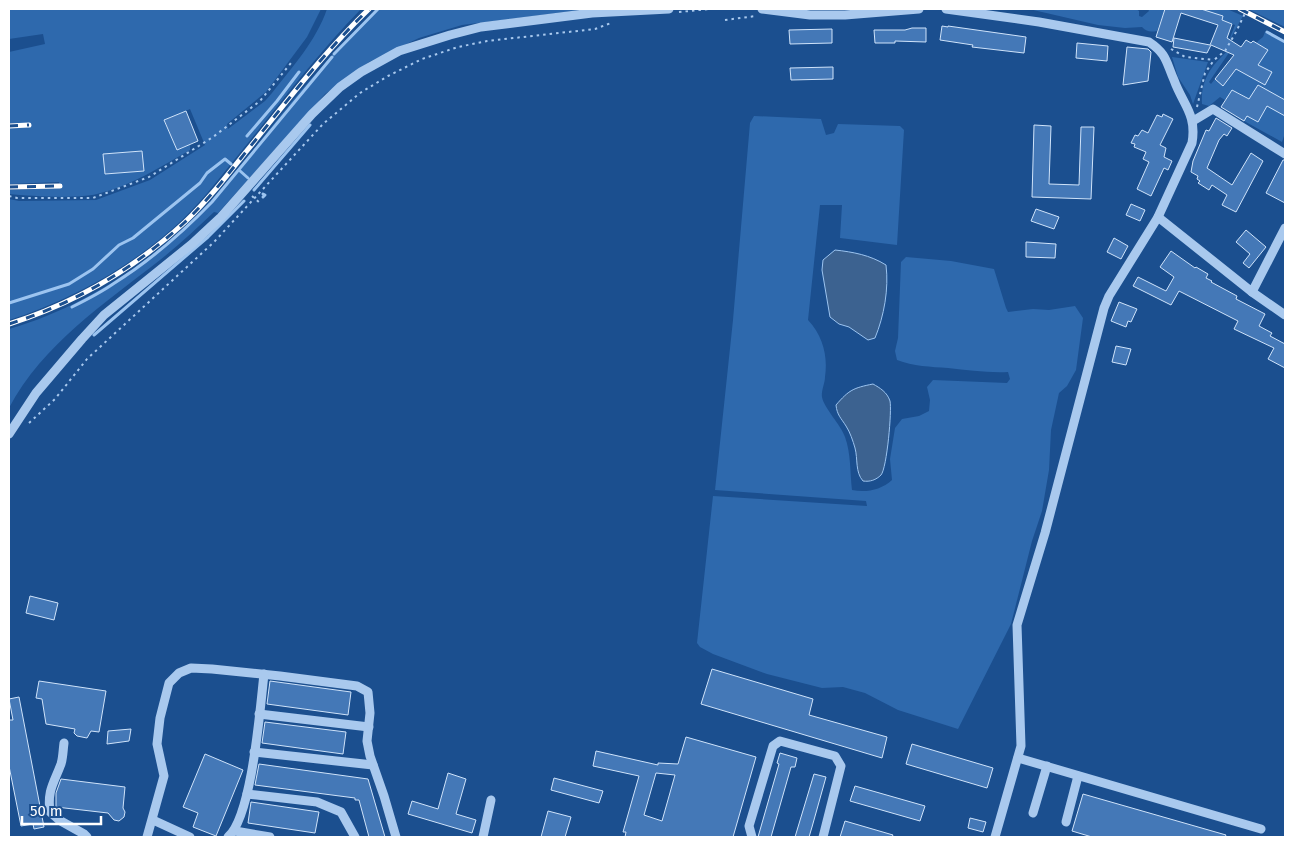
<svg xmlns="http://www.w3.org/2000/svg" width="1294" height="846" font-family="'Fira Sans',sans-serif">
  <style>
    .green { fill: #2e69ad }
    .water { fill: #3c6290; stroke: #9cc4f0 }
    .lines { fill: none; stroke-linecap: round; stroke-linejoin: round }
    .stream { stroke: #9cc4f0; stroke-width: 3 }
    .building { fill: #4478b7; stroke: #cfe3fa; fill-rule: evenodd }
    .path { stroke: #a9c9ee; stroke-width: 2; stroke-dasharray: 2.5 4; stroke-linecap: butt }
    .minor { stroke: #a9c9ee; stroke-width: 9 }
    .rail-casing { stroke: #fff; stroke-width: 5 }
    .rail { stroke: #1b4f8f; stroke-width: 3; stroke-dasharray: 9; stroke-linecap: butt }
  </style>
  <rect width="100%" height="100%" fill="#1b4f8f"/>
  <!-- green -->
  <g class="green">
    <path d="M9,9H321L307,37L266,92L227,124L228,129L265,101L272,93C293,66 316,41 327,9H361C317,54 279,105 239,154C221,176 203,200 182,220C133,266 72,300 9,320V199L19,201L96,200L150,180L205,145L190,109L164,121L177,150L190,144V150C160,167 131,186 97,194C77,199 30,196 9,194V190L60,188L59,182L9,184V128L31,127V123H9V52L45,44L43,34L9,39Z"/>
    <path d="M378,9H588L462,25L419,38L369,62L325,94L218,213L214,212C197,228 179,245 160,260C104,304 43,344 9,408V329C80,309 153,262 203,209C242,168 273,122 310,80C332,55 355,32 378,9Z"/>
    <path d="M1029,9H1136L1139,11V16L1142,17L1149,11L1148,9H1165L1157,31C1150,32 1147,32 1142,27L1125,28L1098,25Z"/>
    <polygon points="1201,9 1227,9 1243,16 1228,43 1235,25 1222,20 1223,16"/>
    <polygon points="1248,9 1285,9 1285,27"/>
    <path d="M1265,32L1285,42V133L1282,142L1244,121L1247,116L1253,93L1249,99L1237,92L1233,99L1228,97L1225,100L1220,97L1209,106L1202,104C1200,76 1216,61 1235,44L1209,82L1211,84L1215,79L1223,85L1258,41L1263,37Z"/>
    <polygon points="1172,57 1208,62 1193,104 1190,95 1178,77"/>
    <path d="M754,116L821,119L826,135L834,133L838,124L900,126L904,130L897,245L840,238L842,205H820L808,320C823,336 828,356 825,377C825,383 821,391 822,397C824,408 841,425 845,437C851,453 850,473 852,490C866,493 881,490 892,480L890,459L895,428L902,419L919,416L929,411L930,400L927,387L933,380L1007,383L1010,379L1008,372C988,373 968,370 948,368C931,367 913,366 897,360L895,351L898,338L901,262L906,257L951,261L994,269L1006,308L1008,312L1033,309L1049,310L1075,306L1083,318L1076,370L1067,386L1059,393L1051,430L1049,470L1042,511L1032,541L1011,624L958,729L898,710L865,693L843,687L822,688L767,674L713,654L700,647L697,643L713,496L867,506L866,501L715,490L733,320L750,123Z"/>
  </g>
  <!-- water -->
  <g class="water">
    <path d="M835,250C853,252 870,255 886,265C889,289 884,316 875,338L868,340L849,327L839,324L830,317L822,270L823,260Z"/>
    <path d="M873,384C880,388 887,392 890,401C892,410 887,468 881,475C876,480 870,482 863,481C855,472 858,459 855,448C853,441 850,432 846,426C841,418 837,415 836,405C849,390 853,388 873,384Z"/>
  </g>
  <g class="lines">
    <!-- stream -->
    <g class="stream">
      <polyline points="1267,32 1285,42"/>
      <polyline points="334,54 378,9"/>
      <polyline points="247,136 277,101 299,72"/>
      <polyline points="239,170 248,178"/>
      <polyline points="254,190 310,125"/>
      <polyline points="263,197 265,195 263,194"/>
      <polyline points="9,303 69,284 93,269 119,245 133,238 200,183 207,173 225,159 231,164"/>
      <path d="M72,307C86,300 100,293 113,284C150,261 182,233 212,202L332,57"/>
      <polyline points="94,335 208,237 244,201"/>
    </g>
  </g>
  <!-- building -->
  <g class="building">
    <polygon points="1165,9 1201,9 1223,16 1222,20 1232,24 1227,38 1241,47 1246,40 1251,43 1253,41 1268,50 1258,65 1272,72 1265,85 1236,69 1223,86 1215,79 1234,55 1211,45 1207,53 1173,47 1174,38 1210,45 1218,25 1181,13 1172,42 1156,37"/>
    <polygon points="942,26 948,27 948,26 1026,37 1024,53 972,47 973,45 940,40"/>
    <polygon points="912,28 926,28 926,42 895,41 895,43 875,43 874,30 905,30"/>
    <polygon points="832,29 832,43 790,44 789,30"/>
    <polygon points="1077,43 1108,46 1107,61 1076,58"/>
    <polygon points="1127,47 1148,49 1151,52 1148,81 1123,85"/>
    <polygon points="833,67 833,79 791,80 790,68"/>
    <polygon points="1258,85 1285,100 1285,116 1267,106 1258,122 1247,116 1244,121 1221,107 1232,90 1249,99"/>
    <polygon points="186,111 198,141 177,150 164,120"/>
    <polygon points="1163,114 1173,119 1160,145 1166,148 1164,157 1172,161 1168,170 1164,168 1151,196 1137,189 1149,162 1143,159 1146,152 1134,147 1135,144 1131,143 1135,135 1138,136 1142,130 1148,133 1157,115 1162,117"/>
    <polygon points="1216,118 1232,128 1227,136 1224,134 1219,140 1207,168 1232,185 1251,153 1263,161 1236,212 1222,205 1227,195 1212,185 1209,190 1198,183 1200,181 1197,179 1198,176 1191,172 1193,161 1206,130 1209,131"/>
    <polygon points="1034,125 1051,126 1049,184 1079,185 1081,127 1094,127 1091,199 1032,197"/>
    <polygon points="142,151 144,171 105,174 103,154"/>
    <polygon points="1283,160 1285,160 1285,203 1266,193"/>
    <polygon points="1131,204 1145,210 1140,221 1126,215"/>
    <polygon points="1036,209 1059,217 1054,229 1031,221"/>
    <polygon points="1246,230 1266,247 1249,268 1243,263 1250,254 1236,242"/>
    <polygon points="1114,238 1128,246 1121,259 1107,252"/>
    <polygon points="1026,242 1056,244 1055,258 1026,257"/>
    <polygon points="1171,251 1195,268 1196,267 1208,274 1206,278 1212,281 1211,282 1237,296 1236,299 1265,314 1259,326 1272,333 1270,336 1285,344 1285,368 1268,359 1274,348 1234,329 1238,321 1179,291 1171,305 1133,286 1138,277 1166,291 1174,277 1160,267"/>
    <polygon points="1119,302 1137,309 1131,322 1128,321 1126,327 1111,321"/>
    <polygon points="1116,346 1131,349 1126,365 1112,362"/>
    <polygon points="30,596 58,603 54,620 26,613"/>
    <polygon points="712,669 813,699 809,715 887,737 882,758 701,704"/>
    <polygon points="39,681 106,691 99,732 91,731 87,738 77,736 74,733 75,729 46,724 42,699 36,698"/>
    <polygon points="270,681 351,692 348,715 267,704"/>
    <polygon points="19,697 44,827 34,829 33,824 21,826 9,766 9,720 13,720 9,699"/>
    <polygon points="265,722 346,732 343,754 262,743"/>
    <polygon points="131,729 129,741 107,744 108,731"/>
    <path d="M686,737L756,757L733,837H625L626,832H623L639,776L593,766L596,751L658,765V763L678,764ZM656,773L675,775L662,821L644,815Z"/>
    <polygon points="912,744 993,768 987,788 906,764"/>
    <polygon points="780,753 797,758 795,767 791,767 771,837 758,837 779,764 777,763"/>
    <polygon points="205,754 243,770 216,836 193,827 198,813 183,807"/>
    <polygon points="259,764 368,779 385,837 369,837 359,800 355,800 355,798 255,785"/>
    <polygon points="448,773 466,779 456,814 476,820 472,833 408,814 412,801 438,809"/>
    <polygon points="814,774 826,777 812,827 809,837 795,837"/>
    <polygon points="554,778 603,791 599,803 551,790"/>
    <polygon points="61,779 125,787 123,808 125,812 124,817 119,821 114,820 108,813 56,807 56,793"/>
    <polygon points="855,786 925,806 920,821 850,801"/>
    <polygon points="1083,794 1226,835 1225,837 1092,837 1072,831"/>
    <polygon points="251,802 319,812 315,833 248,823"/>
    <polygon points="548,811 571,817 565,837 541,837"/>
    <polygon points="970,818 986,822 983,832 968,828"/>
    <polygon points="845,821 893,835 892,837 840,837"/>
  </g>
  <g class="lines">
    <!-- path -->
    <g class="path">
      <polyline points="679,12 710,9"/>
      <polyline points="725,20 756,16"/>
      <polyline points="1171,49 1185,57 1214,60"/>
      <polyline points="1197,107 1205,73 1214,60 1225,51 1236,32 1247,9"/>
      <polyline points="9,196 17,198 93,198 149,177 213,137 260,101 291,63"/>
      <polyline points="252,196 260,203"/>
      <polyline points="29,423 55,399 87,359 214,242 323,124 360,93 388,76 422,59 458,47 487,41 595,29 611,23"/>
    </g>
    <!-- minor -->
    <g class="minor">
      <polyline points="762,9 810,15 845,15 919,9"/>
      <path d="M946,9L1039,22L1149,42C1167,54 1166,62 1174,80C1183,105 1197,114 1192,143L1158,217L1109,296L1104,308L1045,533L1017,625L1021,746L995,837"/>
      <polyline points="1193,121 1213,109 1285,154"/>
      <polyline points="1158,217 1252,292 1285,228"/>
      <polyline points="1252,292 1285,315"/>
      <polyline points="9,434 36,393 82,339 104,315 192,244 221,217 312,114 340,87 361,72 399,51 450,35 481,27 592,13 669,9"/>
      <polyline points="259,714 369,727"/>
      <path d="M64,743C63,750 63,758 61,764C54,783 47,790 50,812L59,820L84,834L87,837"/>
      <polyline points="254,752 373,765"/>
      <polyline points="1018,758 1261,829"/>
      <polyline points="247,794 317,802 341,812 355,837"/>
      <polyline points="1033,813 1047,766"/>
      <polyline points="153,820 190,837"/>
      <polyline points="1066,822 1078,776"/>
      <polyline points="235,831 270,837"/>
      <polyline points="147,837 164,776 157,744 160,718 169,683 179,673 191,668 212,669 280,676 357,686 368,692 370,713 367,741 370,756 384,796 396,837"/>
      <path d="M228,837C252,816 260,709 264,674"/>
      <polyline points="483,837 491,800"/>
      <polyline points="752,837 749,826 773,746 780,741 835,756 841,766 823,837"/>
    </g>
    <!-- rail casing -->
    <g class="rail-casing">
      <g id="rail">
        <polyline points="1240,9 1285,32"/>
        <polyline points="9,126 29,125"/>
        <polyline points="9,187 60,186"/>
        <path d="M9,324C75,303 134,269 185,222C207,201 226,177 245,153C285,104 323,53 369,9"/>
      </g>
    </g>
    <!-- rail -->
    <use href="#rail" class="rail"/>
  </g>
  <!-- border -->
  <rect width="1294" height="846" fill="none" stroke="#ffffff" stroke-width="20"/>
  <!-- scale -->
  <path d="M22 816v8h79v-8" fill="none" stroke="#ffffff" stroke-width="2.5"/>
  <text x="30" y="816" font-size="15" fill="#ffffff" stroke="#1b4f8f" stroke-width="4" paint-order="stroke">50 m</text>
</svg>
